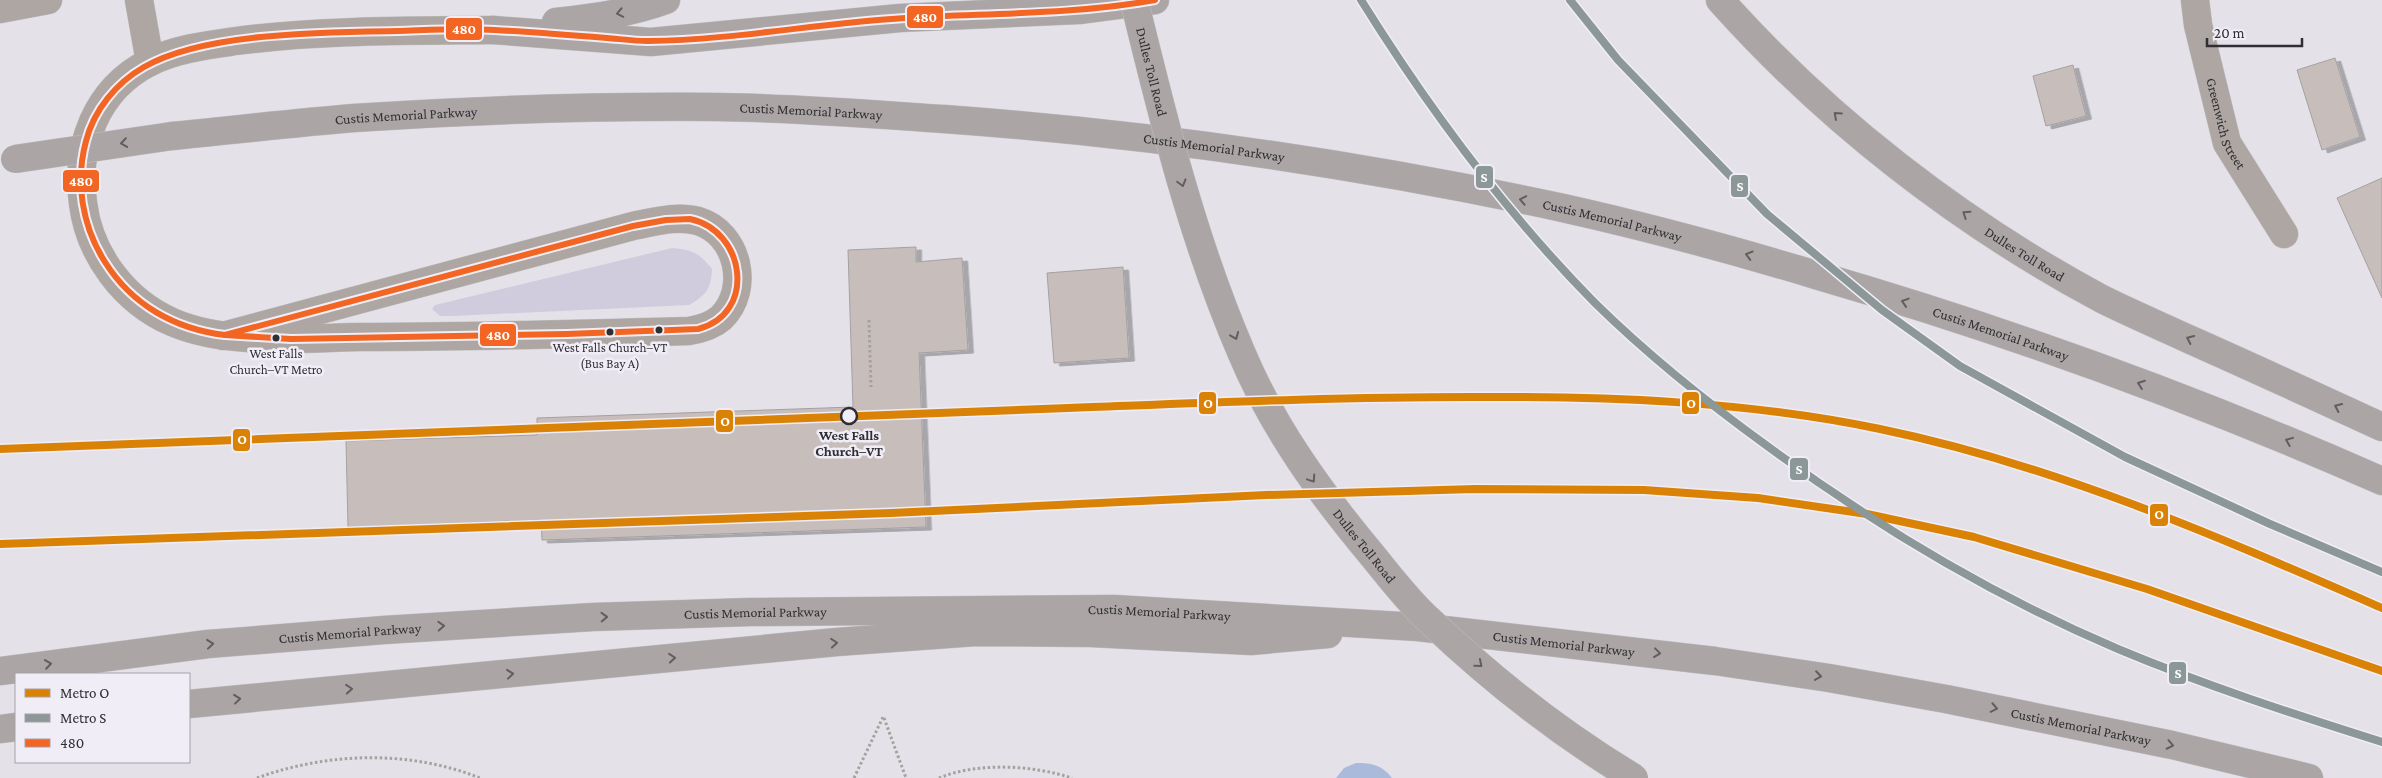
<svg xmlns="http://www.w3.org/2000/svg" width="2382" height="778" font-family="'Crimson Pro',serif">
  <style>
    .green { fill: #d1cbde }
    .water { fill: #a9badb }
    .building { fill: #c7bdbb; stroke: #a4a1a3; filter: url(#shadow) }
    .lines { fill: none; stroke-linecap: round; stroke-linejoin: round }
    .minor-casing { stroke: #c0bfc3; stroke-width: 29 }
    .highway-casing { stroke: #c0bfc3; stroke-width: 29 }
    .path { stroke: #a6a19d; stroke-width: 3; stroke-dasharray: 2.5 2.5; stroke-linecap: butt }
    .minor { stroke: #ada6a2; stroke-width: 28 }
    .highway { stroke: #aba6a5; stroke-width: 28 }
    .highway-bridge-casing { stroke: #c0bfc3; stroke-width: 29; stroke-linecap: butt }
    .highway-bridge { stroke: #aba6a5; stroke-width: 28 }
    .bus-1-casing { stroke: #f0edf7; stroke-width: 10 }
    .bus-1 { stroke: #f26522; stroke-width: 6 }
    .metro-1-casing { stroke: #f0edf7; stroke-width: 11 }
    .metro-2-casing { stroke: #f0edf7; stroke-width: 11 }
    .metro-1 { stroke: #da8205; stroke-width: 8 }
    .metro-2 { stroke: #8c9798; stroke-width: 8 }
    .oneway { stroke: #615e60 }
    .bus-dot { fill: #2f2e32; stroke: #f0edf7; stroke-width: 2 }
    .stop-dot { fill: #f0edf7; stroke: #2f2e32; stroke-width: 2.5 }
    .labels { text-anchor: middle; stroke-width: 5; stroke-linejoin: round; paint-order: stroke }
    .bus-label { font-size: 13px; fill: #2f2e32; stroke: #f0edf7 }
    .street-label { font-size: 14px; fill: #2f2e32; stroke: #f0edf7 }
    .stop-label { font-size: 14px; font-weight: bold; fill: #2f2e32; stroke: #f0edf7 }
    .line-badge { stroke: #f0edf7; stroke-width: 2 }
    .badge-label { font-size: 14px; text-anchor: middle; font-weight: bold; fill: #fff }
  </style>
  <defs>
    <filter id="shadow"><feDropShadow dx="5.5" dy="3" stdDeviation="0" flood-color="#0004"/></filter>
  </defs>
  <rect width="100%" height="100%" fill="#e4e2e8"/>
  <!-- green -->
  <path class="green" d="M672,248C693,250 698,252 712,269C711,289 706,295 689,305L453,316H440L432,309L435,305Z"/>
  <!-- water -->
  <path class="water" d="M1356,763C1372,763 1382,765 1392,778H1336L1344,768Z"/>
  <!-- building -->
  <g class="building">
    <polygon points="2335,58 2360,137 2322,150 2297,70"/>
    <polygon points="2073,65 2086,116 2046,126 2033,76"/>
    <polygon points="2382,178 2382,298 2337,198"/>
    <polygon points="916,247 916,262 962,258 968,350 919,353 926,527 542,540 541,520 348,527 346,441 537,435 537,418 853,407 848,250"/>
    <polygon points="1123,267 1129,358 1054,363 1047,273"/>
  </g>
  <g class="lines">
    <!-- minor casing -->
    <g class="minor-casing">
      <g id="minor">
        <polyline points="139,0 150,62"/>
        <path id="s1" d="M2195,0L2198,25L2227,143L2284,234"/>
        <polyline points="0,9 48,0"/>
        <path d="M223,336L633,226C654,222 677,215 698,221C738,233 751,289 721,318C712,326 701,329 689,331C580,334 470,337 361,337C302,338 227,346 172,322C124,301 89,254 83,203C75,146 96,89 150,62C175,49 208,45 236,41C321,30 407,31 493,30"/>
      </g>
    </g>
    <!-- highway casing -->
    <g class="highway-casing">
      <g id="highway">
        <path id="s2" d="M1720,0C1827,120 1960,223 2102,299C2132,314 2163,327 2193,341C2256,369 2319,398 2382,427"/>
        <path d="M556,22C593,18 631,13 666,0"/>
        <polyline points="493,30 651,42 900,18 1079,10 1155,0"/>
        <path id="s3" d="M172,136C233,130 293,123 354,118C474,110 596,106 717,107C793,108 869,114 944,119C1153,134 1359,164 1563,208C1648,227 1733,250 1816,275C2009,331 2198,400 2382,481"/>
        <path id="s4" d="M0,671L208,644L384,630L593,617L750,612L1114,609L1418,627L1715,661L1829,678L1946,699L2172,745L2309,778"/>
        <polyline points="189,704 837,642 976,632 1091,633 1251,641 1328,634"/>
        <polyline points="0,729 16,727"/>
      </g>
    </g>
    <!-- path -->
    <g class="path">
      <polyline points="869,320 871,387"/>
      <polyline points="884,718 906,778"/>
      <path d="M257,778C328,752 410,750 480,778"/>
      <polyline points="854,778 883,717"/>
      <path d="M939,778C978,762 1032,765 1072,778"/>
    </g>
    <!-- minor -->
    <use href="#minor" class="minor"/>
    <!-- highway -->
    <use href="#highway" class="highway"/>
    <!-- highway-bridge casing -->
    <g class="highway-bridge-casing">
      <g id="highway-bridge">
        <path id="s5" d="M1134,0C1163,119 1193,241 1242,354C1273,428 1321,494 1372,555C1390,577 1408,601 1429,620C1491,679 1561,734 1634,778"/>
        <polyline points="15,159 172,136"/>
      </g>
    </g>
    <!-- highway-bridge -->
    <use href="#highway-bridge" class="highway-bridge"/>
    <!-- bus-1 casing -->
    <g class="bus-1-casing">
      <g id="bus-1">
        <path d="M690,219C746,231 757,314 698,329L567,334L291,339L225,335L633,226L666,220Z"/>
        <path d="M225,335C175,329 132,305 105,262C82,226 75,182 86,141C94,110 116,83 144,67C204,32 328,32 398,31C430,30 463,28 495,30C532,32 570,35 607,38C620,39 634,41 648,41C734,40 819,23 905,18C989,13 1072,15 1155,0"/>
      </g>
    </g>
    <!-- bus-1 -->
    <use href="#bus-1" class="bus-1"/>
    <!-- metro-1 casing -->
    <g class="metro-1-casing">
      <g id="metro-1">
        <path d="M0,449C356,435 712,422 1068,408C1202,403 1335,397 1469,397C1606,396 1745,401 1880,429C2055,465 2219,537 2382,608"/>
        <polyline points="0,544 891,513 1266,495 1475,489 1644,490 1758,498 1867,514 1974,537 2147,589 2382,671"/>
      </g>
    </g>
    <!-- metro-2 casing -->
    <g class="metro-2-casing">
      <g id="metro-2">
        <path d="M1361,0C1429,109 1505,212 1595,303C1649,356 1709,404 1770,448C1878,527 1995,597 2118,649C2204,685 2293,714 2382,742"/>
        <polyline points="1570,0 1618,60 1767,214 1882,310 1960,366 2125,457 2270,524 2382,572"/>
      </g>
    </g>
    <!-- metro-1 -->
    <use href="#metro-1" class="metro-1"/>
    <!-- metro-2 -->
    <use href="#metro-2" class="metro-2"/>
  </g>
  <!-- one-way arrows -->
  <defs><path id="oneway-chevron" d="M-2-3.5L2.5 0L-2 3.5" fill="none" stroke-width="1.6" stroke-linecap="round" stroke-linejoin="round" transform="scale(1.25)"/></defs>
  <g class="oneway">
    <use href="#oneway-chevron" transform="translate(620 13) rotate(169)"/>
    <use href="#oneway-chevron" transform="translate(1837 115) rotate(-138)"/>
    <use href="#oneway-chevron" transform="translate(124 143) rotate(172)"/>
    <use href="#oneway-chevron" transform="translate(1182 183) rotate(74)"/>
    <use href="#oneway-chevron" transform="translate(1523 200) rotate(-169)"/>
    <use href="#oneway-chevron" transform="translate(1966 214) rotate(-146)"/>
    <use href="#oneway-chevron" transform="translate(1749 255) rotate(-164)"/>
    <use href="#oneway-chevron" transform="translate(1905 302) rotate(-162)"/>
    <use href="#oneway-chevron" transform="translate(1235 336) rotate(68)"/>
    <use href="#oneway-chevron" transform="translate(2190 339) rotate(-155)"/>
    <use href="#oneway-chevron" transform="translate(2141 384) rotate(-160)"/>
    <use href="#oneway-chevron" transform="translate(2338 407) rotate(-155)"/>
    <use href="#oneway-chevron" transform="translate(2289 441) rotate(-158)"/>
    <use href="#oneway-chevron" transform="translate(1312 479) rotate(56)"/>
    <use href="#oneway-chevron" transform="translate(604 617) rotate(-2)"/>
    <use href="#oneway-chevron" transform="translate(441 626) rotate(-3)"/>
    <use href="#oneway-chevron" transform="translate(834 643) rotate(-5)"/>
    <use href="#oneway-chevron" transform="translate(210 644) rotate(-6)"/>
    <use href="#oneway-chevron" transform="translate(1657 653) rotate(7)"/>
    <use href="#oneway-chevron" transform="translate(672 658) rotate(-5)"/>
    <use href="#oneway-chevron" transform="translate(48 664) rotate(-8)"/>
    <use href="#oneway-chevron" transform="translate(1479 664) rotate(40)"/>
    <use href="#oneway-chevron" transform="translate(510 674) rotate(-6)"/>
    <use href="#oneway-chevron" transform="translate(1818 676) rotate(8)"/>
    <use href="#oneway-chevron" transform="translate(349 689) rotate(-5)"/>
    <use href="#oneway-chevron" transform="translate(237 699) rotate(-6)"/>
    <use href="#oneway-chevron" transform="translate(1994 708) rotate(11)"/>
    <use href="#oneway-chevron" transform="translate(2170 745) rotate(12)"/>
  </g>
  <!-- markers -->
  <g class="bus-dot">
    <circle cx="659" cy="330" r="4.5"/>
    <circle cx="610" cy="332" r="4.5"/>
    <circle cx="276" cy="338" r="4.5"/>
  </g>
  <circle class="stop-dot" cx="849" cy="416" r="8"/>
  <g class="labels">
    <!-- bus labels -->
    <g class="bus-label">
      <text x="610" y="352">West Falls Church–VT<tspan x="610" dy="16">(Bus Bay A)</tspan></text>
      <text x="276" y="358">West Falls<tspan x="276" dy="16">Church–VT Metro</tspan></text>
    </g>
    <!-- street labels -->
    <g class="street-label">
      <text dy="5" stroke="none"><textPath href="#s5" startOffset="74">Dulles Toll Road</textPath></text>
      <text dy="5" stroke="none"><textPath href="#s3" startOffset="640">Custis Memorial Parkway</textPath></text>
      <text dy="5" stroke="none"><textPath href="#s3" startOffset="235">Custis Memorial Parkway</textPath></text>
      <text dy="5" stroke="none"><textPath href="#s1" startOffset="128">Greenwich Street</textPath></text>
      <text dy="5" stroke="none"><textPath href="#s3" startOffset="1045">Custis Memorial Parkway</textPath></text>
      <text dy="5" stroke="none"><textPath href="#s3" startOffset="1450">Custis Memorial Parkway</textPath></text>
      <text dy="5" stroke="none"><textPath href="#s2" startOffset="398">Dulles Toll Road</textPath></text>
      <text dy="5" stroke="none"><textPath href="#s3" startOffset="1855">Custis Memorial Parkway</textPath></text>
      <text dy="5" stroke="none"><textPath href="#s5" startOffset="599">Dulles Toll Road</textPath></text>
      <text dy="5" stroke="none"><textPath href="#s4" startOffset="1162">Custis Memorial Parkway</textPath></text>
      <text dy="5" stroke="none"><textPath href="#s4" startOffset="758">Custis Memorial Parkway</textPath></text>
      <text dy="5" stroke="none"><textPath href="#s4" startOffset="352">Custis Memorial Parkway</textPath></text>
      <text dy="5" stroke="none"><textPath href="#s4" startOffset="1568">Custis Memorial Parkway</textPath></text>
      <text dy="5" stroke="none"><textPath href="#s4" startOffset="2092">Custis Memorial Parkway</textPath></text>
    </g>
    <!-- stop labels -->
    <g class="stop-label">
      <text x="849" y="440">West Falls<tspan x="849" dy="16">Church–VT</tspan></text>
    </g>
  </g>
  <g class="line-badge">
    <rect x="906" y="5" width="38" height="24" rx="5" fill="#f26522"/>
    <rect x="445" y="17" width="38" height="24" rx="5" fill="#f26522"/>
    <rect x="1475" y="165" width="19" height="24" rx="5" fill="#8c9798"/>
    <rect x="62" y="169" width="38" height="24" rx="5" fill="#f26522"/>
    <rect x="1730" y="174" width="19" height="24" rx="5" fill="#8c9798"/>
    <rect x="479" y="323" width="38" height="24" rx="5" fill="#f26522"/>
    <rect x="1198" y="391" width="19" height="24" rx="5" fill="#da8205"/>
    <rect x="1681" y="391" width="19" height="24" rx="5" fill="#da8205"/>
    <rect x="715" y="409" width="19" height="24" rx="5" fill="#da8205"/>
    <rect x="232" y="428" width="19" height="24" rx="5" fill="#da8205"/>
    <rect x="1789" y="457" width="20" height="24" rx="5" fill="#8c9798"/>
    <rect x="2149" y="503" width="20" height="24" rx="5" fill="#da8205"/>
    <rect x="2168" y="661" width="19" height="24" rx="5" fill="#8c9798"/>
  </g>
  <g class="badge-label">
    <text x="925" y="22">480</text>
    <text x="464" y="34">480</text>
    <text x="1484" y="182">S</text>
    <text x="81" y="186">480</text>
    <text x="1740" y="191">S</text>
    <text x="498" y="340">480</text>
    <text x="1208" y="408">O</text>
    <text x="1691" y="408">O</text>
    <text x="725" y="426">O</text>
    <text x="242" y="444">O</text>
    <text x="1799" y="474">S</text>
    <text x="2159" y="519">O</text>
    <text x="2178" y="678">S</text>
  </g>
  <!-- legend -->
  <rect x="15" y="673" width="175" height="90" fill="#f0edf7" stroke="#a3a1a8"/>
  <rect x="25" y="689" width="25" height="8" fill="#da8205" stroke="#a3a1a8"/>
  <text x="60" y="698" font-size="15" fill="#2f2e32">Metro O</text>
  <rect x="25" y="714" width="25" height="8" fill="#8c9798" stroke="#a3a1a8"/>
  <text x="60" y="723" font-size="15" fill="#2f2e32">Metro S</text>
  <rect x="25" y="739" width="25" height="8" fill="#f26522" stroke="#a3a1a8"/>
  <text x="60" y="748" font-size="15" fill="#2f2e32">480</text>
  <!-- scale -->
  <path d="M2207 38v8h95v-8" fill="none" stroke="#2f2e32" stroke-width="2.5"/>
  <text x="2214" y="38" font-size="15" fill="#2f2e32" stroke="#f0edf7" stroke-width="4" paint-order="stroke">20 m</text>
</svg>
